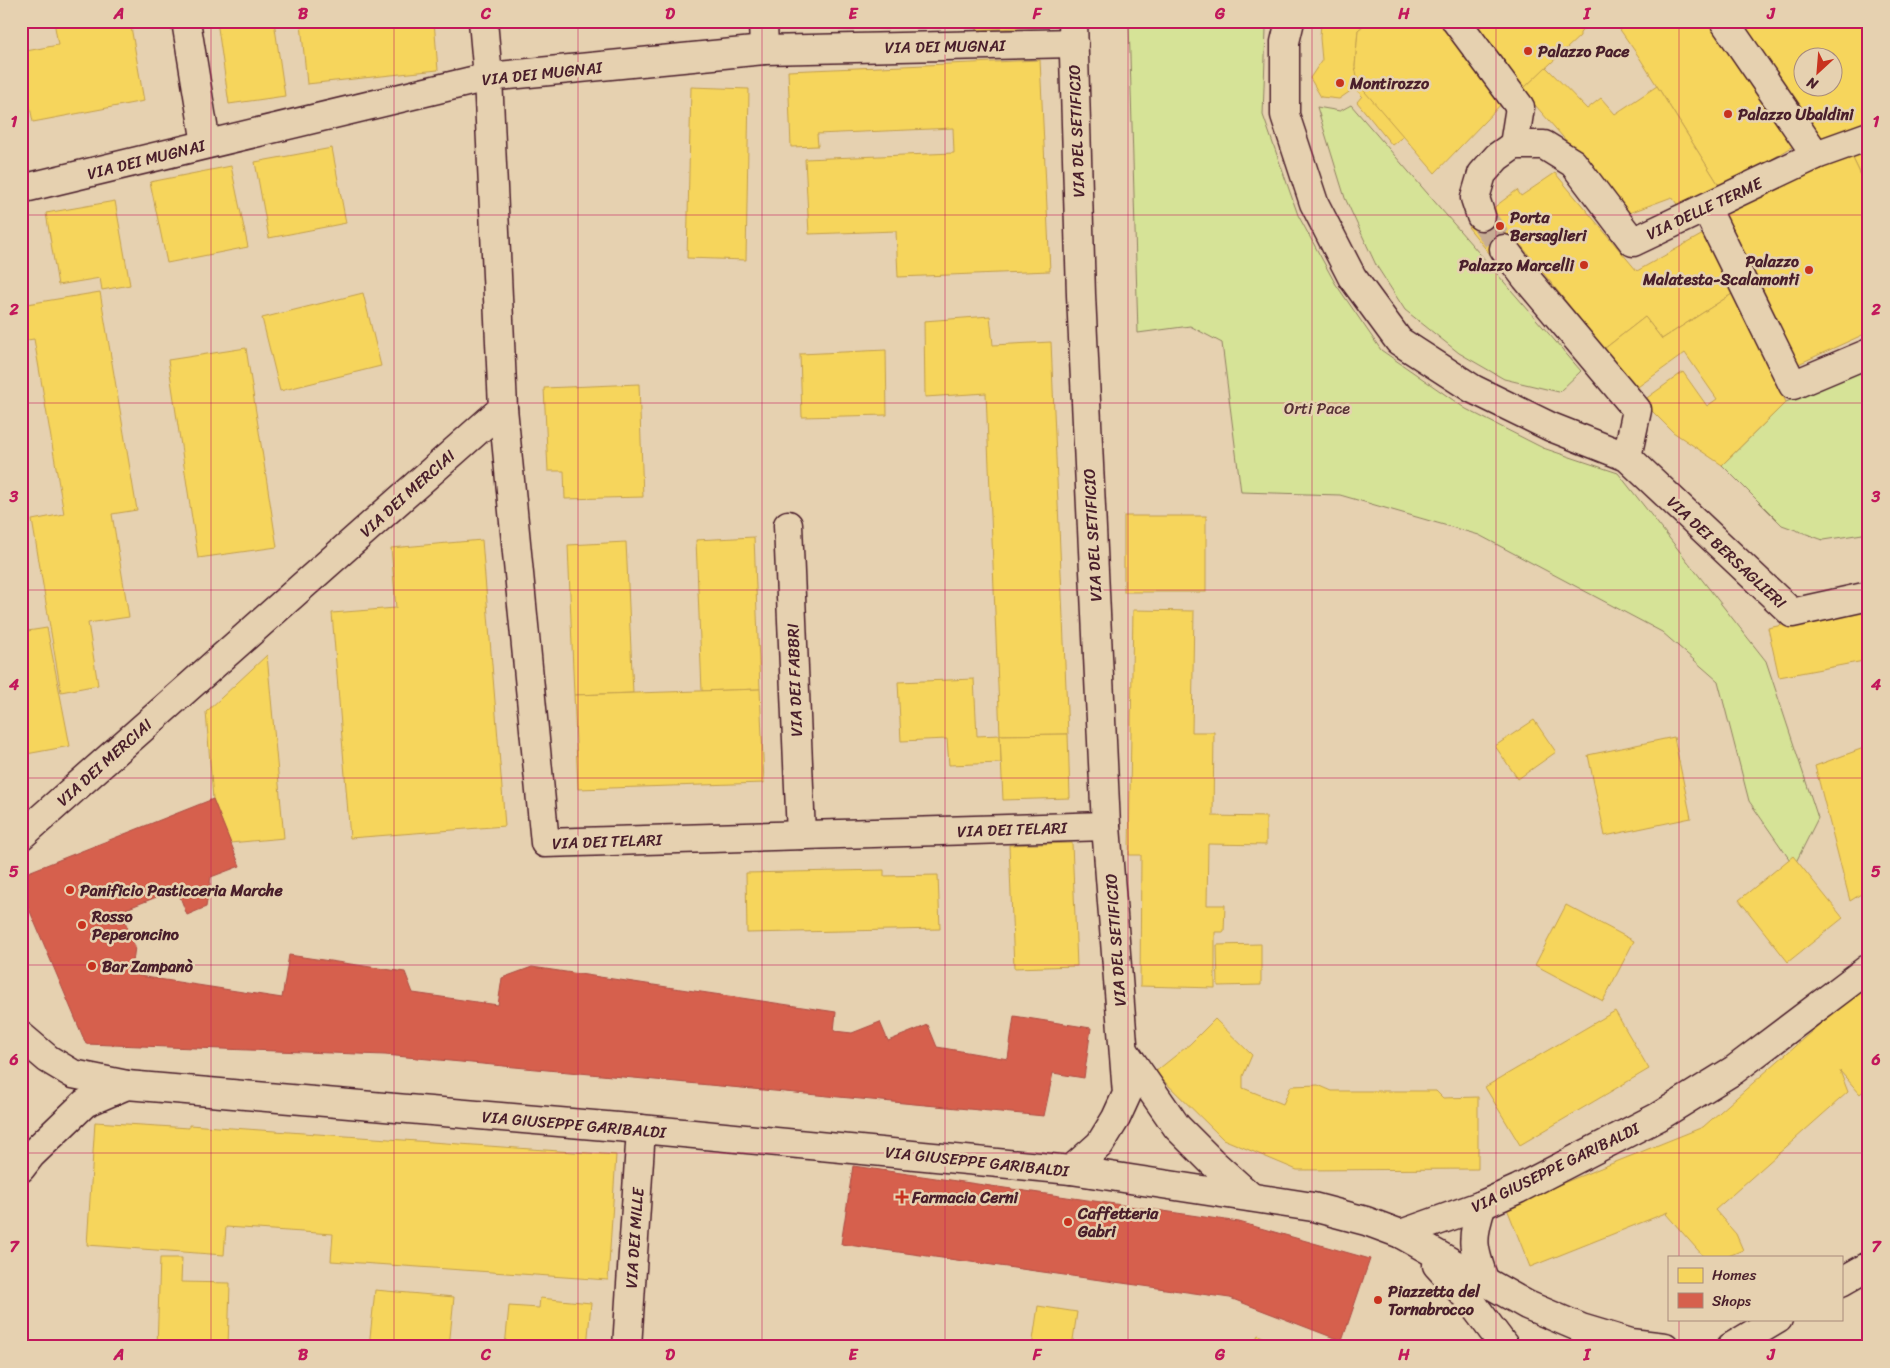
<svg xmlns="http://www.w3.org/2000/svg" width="1890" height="1368" font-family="Sriracha,sans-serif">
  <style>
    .green { fill: #d6e397; stroke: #908161 }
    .homes { fill: #f6d55c; stroke: #c29e4d; fill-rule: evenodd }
    .shops { fill: #d6604d; stroke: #ac4c43 }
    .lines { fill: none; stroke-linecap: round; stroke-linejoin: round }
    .minor-tunnel { stroke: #c7ad95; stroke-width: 28; stroke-dasharray: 28 14; stroke-linecap: butt }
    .pedestrian-casing { stroke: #4a1f2b; stroke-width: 31 }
    .minor-casing { stroke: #4a1f2b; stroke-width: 31 }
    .secondary-casing { stroke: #4a1f2b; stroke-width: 31 }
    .pedestrian { stroke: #e6d1b0; stroke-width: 28 }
    .minor { stroke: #e6d1b0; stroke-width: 28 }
    .secondary { stroke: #e6d1b0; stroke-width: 28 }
    .grid { fill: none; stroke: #c2185b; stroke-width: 1; stroke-opacity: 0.55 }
    .poi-dot { fill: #c8321e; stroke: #e6d1b0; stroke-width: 2 }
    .labels { text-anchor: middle; stroke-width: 5; stroke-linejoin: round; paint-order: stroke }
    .street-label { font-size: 16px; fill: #4a1f2b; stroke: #e6d1b0 }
    .poi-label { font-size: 16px; font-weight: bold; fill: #4a1f2b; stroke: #e6d1b0; text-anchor: start }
    .park-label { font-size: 16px; fill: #583336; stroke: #e6d1b0 }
    .neatline { fill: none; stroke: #c2185b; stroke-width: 2 }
    .grid-label { font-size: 16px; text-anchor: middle; font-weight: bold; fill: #c2185b }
  </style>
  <rect width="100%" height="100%" fill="#e6d1b0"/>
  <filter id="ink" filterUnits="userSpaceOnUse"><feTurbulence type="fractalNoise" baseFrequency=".02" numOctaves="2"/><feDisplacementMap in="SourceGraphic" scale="10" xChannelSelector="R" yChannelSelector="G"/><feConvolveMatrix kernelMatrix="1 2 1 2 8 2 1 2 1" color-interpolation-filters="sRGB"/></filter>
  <g filter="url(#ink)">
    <!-- green -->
    <g class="green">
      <polygon points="1129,21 1270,21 1266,29 1263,115 1298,215 1335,283 1381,350 1466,409 1543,448 1618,473 1766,661 1818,818 1794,866 1749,801 1718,681 1662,632 1479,535 1340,495 1241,492 1222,343 1190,326 1138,333"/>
      <polygon points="1351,105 1581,371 1559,392 1504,379 1459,353 1405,310 1376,265 1345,198 1317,107 1340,111"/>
      <polygon points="1869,368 1869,533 1823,540 1782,525 1722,465 1786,402"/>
    </g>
    <!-- homes -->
    <g class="homes">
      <polygon points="54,21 130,21 144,101 33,122 21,62 21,52 58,45"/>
      <polygon points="217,21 274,21 285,96 229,104"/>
      <polygon points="326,21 434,21 438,70 307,84 301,24"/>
      <rect x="782" y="21" width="180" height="3"/>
      <polygon points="977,21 1037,21 1037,27 977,30"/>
      <polygon points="1321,21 1369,21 1358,30 1355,67 1408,133 1392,145 1357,102 1362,96 1355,88 1339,99 1321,97 1310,78 1322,60 1320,38"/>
      <polygon points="1369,21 1452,21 1507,98 1435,173 1359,85 1355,67 1358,30"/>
      <polygon points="1469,21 1591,21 1580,33 1580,36 1522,90"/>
      <polygon points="1614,21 1714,21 1800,142 1722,190 1639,57"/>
      <path d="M1732,21H1869V128L1817,144ZM1802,58H1832V88H1802Z"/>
      <polygon points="1040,60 1050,271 898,277 896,231 809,234 805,159 954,153 953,128 817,134 818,146 791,147 788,71"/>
      <polygon points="1546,67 1587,109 1601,98 1615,114 1657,86 1722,190 1683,213 1672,197 1629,213 1522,90"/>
      <polygon points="691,87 749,89 746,260 687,258"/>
      <polygon points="1869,143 1869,192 1849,150"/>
      <polygon points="332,148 346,223 269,238 255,162"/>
      <polygon points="1849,150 1869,192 1869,332 1794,366 1720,207"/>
      <polygon points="231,166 248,247 167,263 150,182"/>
      <polygon points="1555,173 1637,271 1703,234 1732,294 1662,339 1645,317 1604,349 1516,239 1493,258 1468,227 1517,190 1521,196"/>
      <polygon points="115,201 130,285 102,290 100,278 58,285 46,213"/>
      <polygon points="100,292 137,510 112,514 129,617 88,623 98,685 61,692 32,520 64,514 34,339 21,341 21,305"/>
      <polygon points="363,293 381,366 280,391 262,318"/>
      <polygon points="1732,294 1786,402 1722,465 1673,432 1652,411 1644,400 1683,372 1707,406 1717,399 1685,353 1635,389 1604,349 1645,317 1662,339"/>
      <polygon points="990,316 993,345 1051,342 1068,734 1000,735 986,393 925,397 924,321"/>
      <polygon points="246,348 277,547 198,558 168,360"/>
      <polygon points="886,350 887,415 802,417 800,354"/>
      <polygon points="639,384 643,497 565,499 564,471 548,471 544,388"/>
      <rect x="1124" y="516" width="82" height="76"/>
      <polygon points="754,537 760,689 702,691 696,540"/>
      <polygon points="482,540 505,826 350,838 332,613 396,608 391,548"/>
      <polygon points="626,542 633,693 574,695 568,545"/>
      <polygon points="1869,607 1869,660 1779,677 1768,628"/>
      <polygon points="1133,610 1194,611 1192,732 1214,732 1213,816 1266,817 1266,845 1208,844 1207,905 1225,905 1224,932 1215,932 1215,988 1140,986 1141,855 1129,855"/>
      <polygon points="47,628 70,746 21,755 21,632"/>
      <polygon points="267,655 284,838 230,843 213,799 206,712"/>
      <polygon points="974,679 977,736 1000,735 1001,763 949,765 947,739 901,741 898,682"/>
      <polygon points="760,689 764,783 578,789 574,695"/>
      <polygon points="1534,720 1556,752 1518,779 1495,746"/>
      <polygon points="1068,734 1070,798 1003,800 1000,735"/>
      <polygon points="1674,737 1691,818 1605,836 1588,755"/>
      <polygon points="1869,746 1869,889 1850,901 1815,766"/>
      <polygon points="1072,843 1077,966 1014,968 1009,845"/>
      <polygon points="1793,856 1843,918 1788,962 1739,900"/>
      <polygon points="884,870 884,876 938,875 940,929 747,933 746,873"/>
      <polygon points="1566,905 1634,941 1603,1001 1535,965"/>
      <polygon points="1261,944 1261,985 1218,986 1217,945"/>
      <polygon points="1869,988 1869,1086 1860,1094 1840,1071 1848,1092 1715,1210 1736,1234 1743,1250 1726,1257 1704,1257 1666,1214 1668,1212 1530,1267 1506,1206 1703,1127 1853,995"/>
      <polygon points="1615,1011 1649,1069 1520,1145 1485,1087"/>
      <polygon points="1215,1019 1252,1055 1243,1076 1243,1088 1283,1104 1291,1086 1318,1085 1332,1091 1436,1091 1443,1098 1478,1097 1478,1169 1297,1170 1223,1139 1155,1072 1190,1044"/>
      <polygon points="95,1122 189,1128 189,1125 616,1155 608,1280 331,1261 333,1234 226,1227 224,1255 87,1245"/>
      <polygon points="160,1258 182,1258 181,1282 230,1283 228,1347 157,1347"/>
      <polygon points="375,1290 454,1297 449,1347 369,1347"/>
      <polygon points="540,1298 591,1303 587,1347 505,1347 509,1306 539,1308"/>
      <polygon points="1038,1306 1077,1312 1072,1347 1032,1347"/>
      <polygon points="1258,1335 1285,1347 1252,1347"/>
    </g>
    <!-- shops -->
    <g class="shops">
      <polygon points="213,799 240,866 211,877 206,907 187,915 177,889 121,911 135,947 133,962 139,976 282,998 289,955 405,972 413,993 498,1005 502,978 532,967 836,1012 834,1031 852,1033 880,1022 888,1041 928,1025 937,1047 1008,1059 1014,1016 1091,1028 1084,1078 1053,1073 1044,1116 385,1055 86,1044 21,890 21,875"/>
      <polygon points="853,1166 1239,1222 1370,1259 1342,1341 1230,1298 841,1244"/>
    </g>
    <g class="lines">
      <!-- minor-tunnel -->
      <polyline class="minor-tunnel" points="1481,216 1504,249"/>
      <!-- pedestrian casing -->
      <g class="pedestrian-casing">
        <g id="pedestrian">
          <polyline points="1456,21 1520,107 1514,145"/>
          <polyline points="1724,21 1816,155"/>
        </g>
      </g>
      <!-- minor casing -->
      <g class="minor-casing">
        <g id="minor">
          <polyline points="186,21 206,144"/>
          <polyline points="763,21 764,50"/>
          <polyline points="1290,21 1285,42 1285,115 1314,203 1352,277 1399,341 1473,389 1551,427 1627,457 1792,613 1869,596"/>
          <polyline points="21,189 488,77 764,50 1074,43"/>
          <polyline points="1706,208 1793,385 1869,353"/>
          <polyline points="1481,216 1475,198 1482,174 1497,157 1514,145 1544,145 1573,163 1633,242 1816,155 1869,136"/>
          <polyline points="1504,249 1526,278 1637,410 1627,457"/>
          <polyline points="503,408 545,843 1106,826"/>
          <polyline points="788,525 801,835"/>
          <polyline points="21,836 503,408 488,77 483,21"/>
          <path d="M1482,1205C1470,1239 1473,1250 1485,1282"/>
          <polyline points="1401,1234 1482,1205 1518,1189 1658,1117 1734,1070 1869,968"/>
          <polyline points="627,1347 641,1129"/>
        </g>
      </g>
      <!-- secondary casing -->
      <g class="secondary-casing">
        <g id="secondary">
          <polyline points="21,1036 48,1059 73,1074 127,1085 641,1129 1071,1170 1313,1207 1366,1221 1401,1234 1527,1305 1581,1328 1631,1343 1665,1347"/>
          <polyline points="1125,1052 1177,1127 1212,1162 1251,1197"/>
          <polyline points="21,1168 31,1155 85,1103 127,1085"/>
          <polyline points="1071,1170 1100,1144 1116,1118 1127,1094 1106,826 1081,295 1073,21"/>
          <polyline points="1437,1265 1472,1303 1505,1347"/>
          <polyline points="1841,1282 1869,1266"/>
          <polyline points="1731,1347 1778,1319"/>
        </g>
      </g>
      <!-- pedestrian -->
      <use href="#pedestrian" class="pedestrian"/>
      <!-- minor -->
      <use href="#minor" class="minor"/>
      <!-- secondary -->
      <use href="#secondary" class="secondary"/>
    </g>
  </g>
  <!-- grid -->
  <path class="grid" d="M211,21V1347M394,21V1347M578,21V1347M762,21V1347M945,21V1347M1128,21V1347M1312,21V1347M1496,21V1347M1679,21V1257M21,215H1869M21,403H1869M21,590H1869M21,778H1869M21,965H1869M21,1153H1869M1679,1319V1347"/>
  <!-- markers -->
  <g class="poi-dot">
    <circle cx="1528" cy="51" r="5"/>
    <circle cx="1340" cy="83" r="5"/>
    <circle cx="1728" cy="114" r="5"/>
    <circle cx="1500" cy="226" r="5"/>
    <circle cx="1584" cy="265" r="5"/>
    <circle cx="1809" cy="270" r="5"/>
    <circle cx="70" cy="890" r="5"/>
    <circle cx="82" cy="925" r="5"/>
    <circle cx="92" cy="966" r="5"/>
    <path d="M899.5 1189.5h5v5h5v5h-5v5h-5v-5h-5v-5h5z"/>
    <circle cx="1068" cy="1222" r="5"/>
    <circle cx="1378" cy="1300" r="5"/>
  </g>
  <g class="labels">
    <!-- street labels -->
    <g class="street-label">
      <text transform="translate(945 46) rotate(-1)" y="6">VIA DEI MUGNAI</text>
      <text transform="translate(542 73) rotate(-6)" y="6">VIA DEI MUGNAI</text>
      <text transform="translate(1076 131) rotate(-92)" y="6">VIA DEL SETIFICIO</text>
      <text transform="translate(146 159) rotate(-14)" y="6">VIA DEI MUGNAI</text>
      <text transform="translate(1704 208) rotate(-25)" y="6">VIA DELLE TERME</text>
      <text transform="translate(407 493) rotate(-42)" y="6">VIA DEI MERCIAI</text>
      <text transform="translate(1092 535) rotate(-93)" y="6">VIA DEL SETIFICIO</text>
      <text transform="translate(1727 552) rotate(43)" y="6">VIA DEI BERSAGLIERI</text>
      <text transform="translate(794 680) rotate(-92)" y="6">VIA DEI FABBRI</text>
      <text transform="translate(104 762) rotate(-42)" y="6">VIA DEI MERCIAI</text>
      <text transform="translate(1012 829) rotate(-2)" y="6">VIA DEI TELARI</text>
      <text transform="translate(607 841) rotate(-2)" y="6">VIA DEI TELARI</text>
      <text transform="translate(1115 940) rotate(-94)" y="6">VIA DEL SETIFICIO</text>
      <text transform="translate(574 1124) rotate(5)" y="6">VIA GIUSEPPE GARIBALDI</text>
      <text transform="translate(977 1161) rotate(6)" y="6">VIA GIUSEPPE GARIBALDI</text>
      <text transform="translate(1555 1167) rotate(-26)" y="6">VIA GIUSEPPE GARIBALDI</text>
      <text transform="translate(634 1238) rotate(-86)" y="6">VIA DEI MILLE</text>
    </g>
    <!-- poi labels -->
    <g class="poi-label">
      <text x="1538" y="57">Palazzo Pace</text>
      <text x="1350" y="89">Montirozzo</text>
      <text x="1738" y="120">Palazzo Ubaldini</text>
      <text x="1510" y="223">Porta<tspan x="1510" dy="18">Bersaglieri</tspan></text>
      <text x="1799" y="267" text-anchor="end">Palazzo<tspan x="1799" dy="18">Malatesta-Scalamonti</tspan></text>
      <text x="1574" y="271" text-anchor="end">Palazzo Marcelli</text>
      <text x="80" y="896">Panificio Pasticceria Marche</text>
      <text x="92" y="922">Rosso<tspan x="92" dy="18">Peperoncino</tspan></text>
      <text x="102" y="972">Bar Zampanò</text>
      <text x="912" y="1203">Farmacia Cerni</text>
      <text x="1078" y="1219">Caffetteria<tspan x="1078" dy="18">Gabri</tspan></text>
      <text x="1388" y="1297">Piazzetta del<tspan x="1388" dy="18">Tornabrocco</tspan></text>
    </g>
    <!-- park labels -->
    <g class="park-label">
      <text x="1317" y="414">Orti Pace</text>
    </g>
  </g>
  <!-- margin -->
  <rect width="1890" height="1368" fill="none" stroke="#e6d1b0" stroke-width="55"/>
  <!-- legend -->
  <rect x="1668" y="1256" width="175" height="65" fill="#e6d1b0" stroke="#a88a7b"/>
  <rect x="1678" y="1268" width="25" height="15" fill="#f6d55c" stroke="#a88a7b"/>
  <text x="1712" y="1280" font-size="15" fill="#4a1f2b">Homes</text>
  <rect x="1678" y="1293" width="25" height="15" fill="#d6604d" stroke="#a88a7b"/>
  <text x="1712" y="1306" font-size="15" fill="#4a1f2b">Shops</text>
  <!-- north arrow -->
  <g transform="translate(1818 72) rotate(206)"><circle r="24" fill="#e6d1b0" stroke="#a88a7b"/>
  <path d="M0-4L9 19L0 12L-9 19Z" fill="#c8321e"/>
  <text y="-8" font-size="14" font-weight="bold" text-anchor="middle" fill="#4a1f2b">N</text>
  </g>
  <rect x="28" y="28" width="1834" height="1312" class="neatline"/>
  <g class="grid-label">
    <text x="119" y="19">A</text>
    <text x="303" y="19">B</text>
    <text x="486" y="19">C</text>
    <text x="670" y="19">D</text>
    <text x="853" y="19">E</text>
    <text x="1037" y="19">F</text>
    <text x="1220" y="19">G</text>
    <text x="1404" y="19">H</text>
    <text x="1587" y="19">I</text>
    <text x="1771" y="19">J</text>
    <text x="14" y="127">1</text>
    <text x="1876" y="127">1</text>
    <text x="14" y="315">2</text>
    <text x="1876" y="315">2</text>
    <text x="14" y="502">3</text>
    <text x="1876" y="502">3</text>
    <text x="14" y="690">4</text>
    <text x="1876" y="690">4</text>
    <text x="14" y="877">5</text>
    <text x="1876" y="877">5</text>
    <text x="14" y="1065">6</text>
    <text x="1876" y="1065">6</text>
    <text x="14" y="1252">7</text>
    <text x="1876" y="1252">7</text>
    <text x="119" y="1360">A</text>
    <text x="303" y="1360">B</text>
    <text x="486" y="1360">C</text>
    <text x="670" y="1360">D</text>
    <text x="853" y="1360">E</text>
    <text x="1037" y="1360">F</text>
    <text x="1220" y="1360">G</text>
    <text x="1404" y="1360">H</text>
    <text x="1587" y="1360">I</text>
    <text x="1771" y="1360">J</text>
  </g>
</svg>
